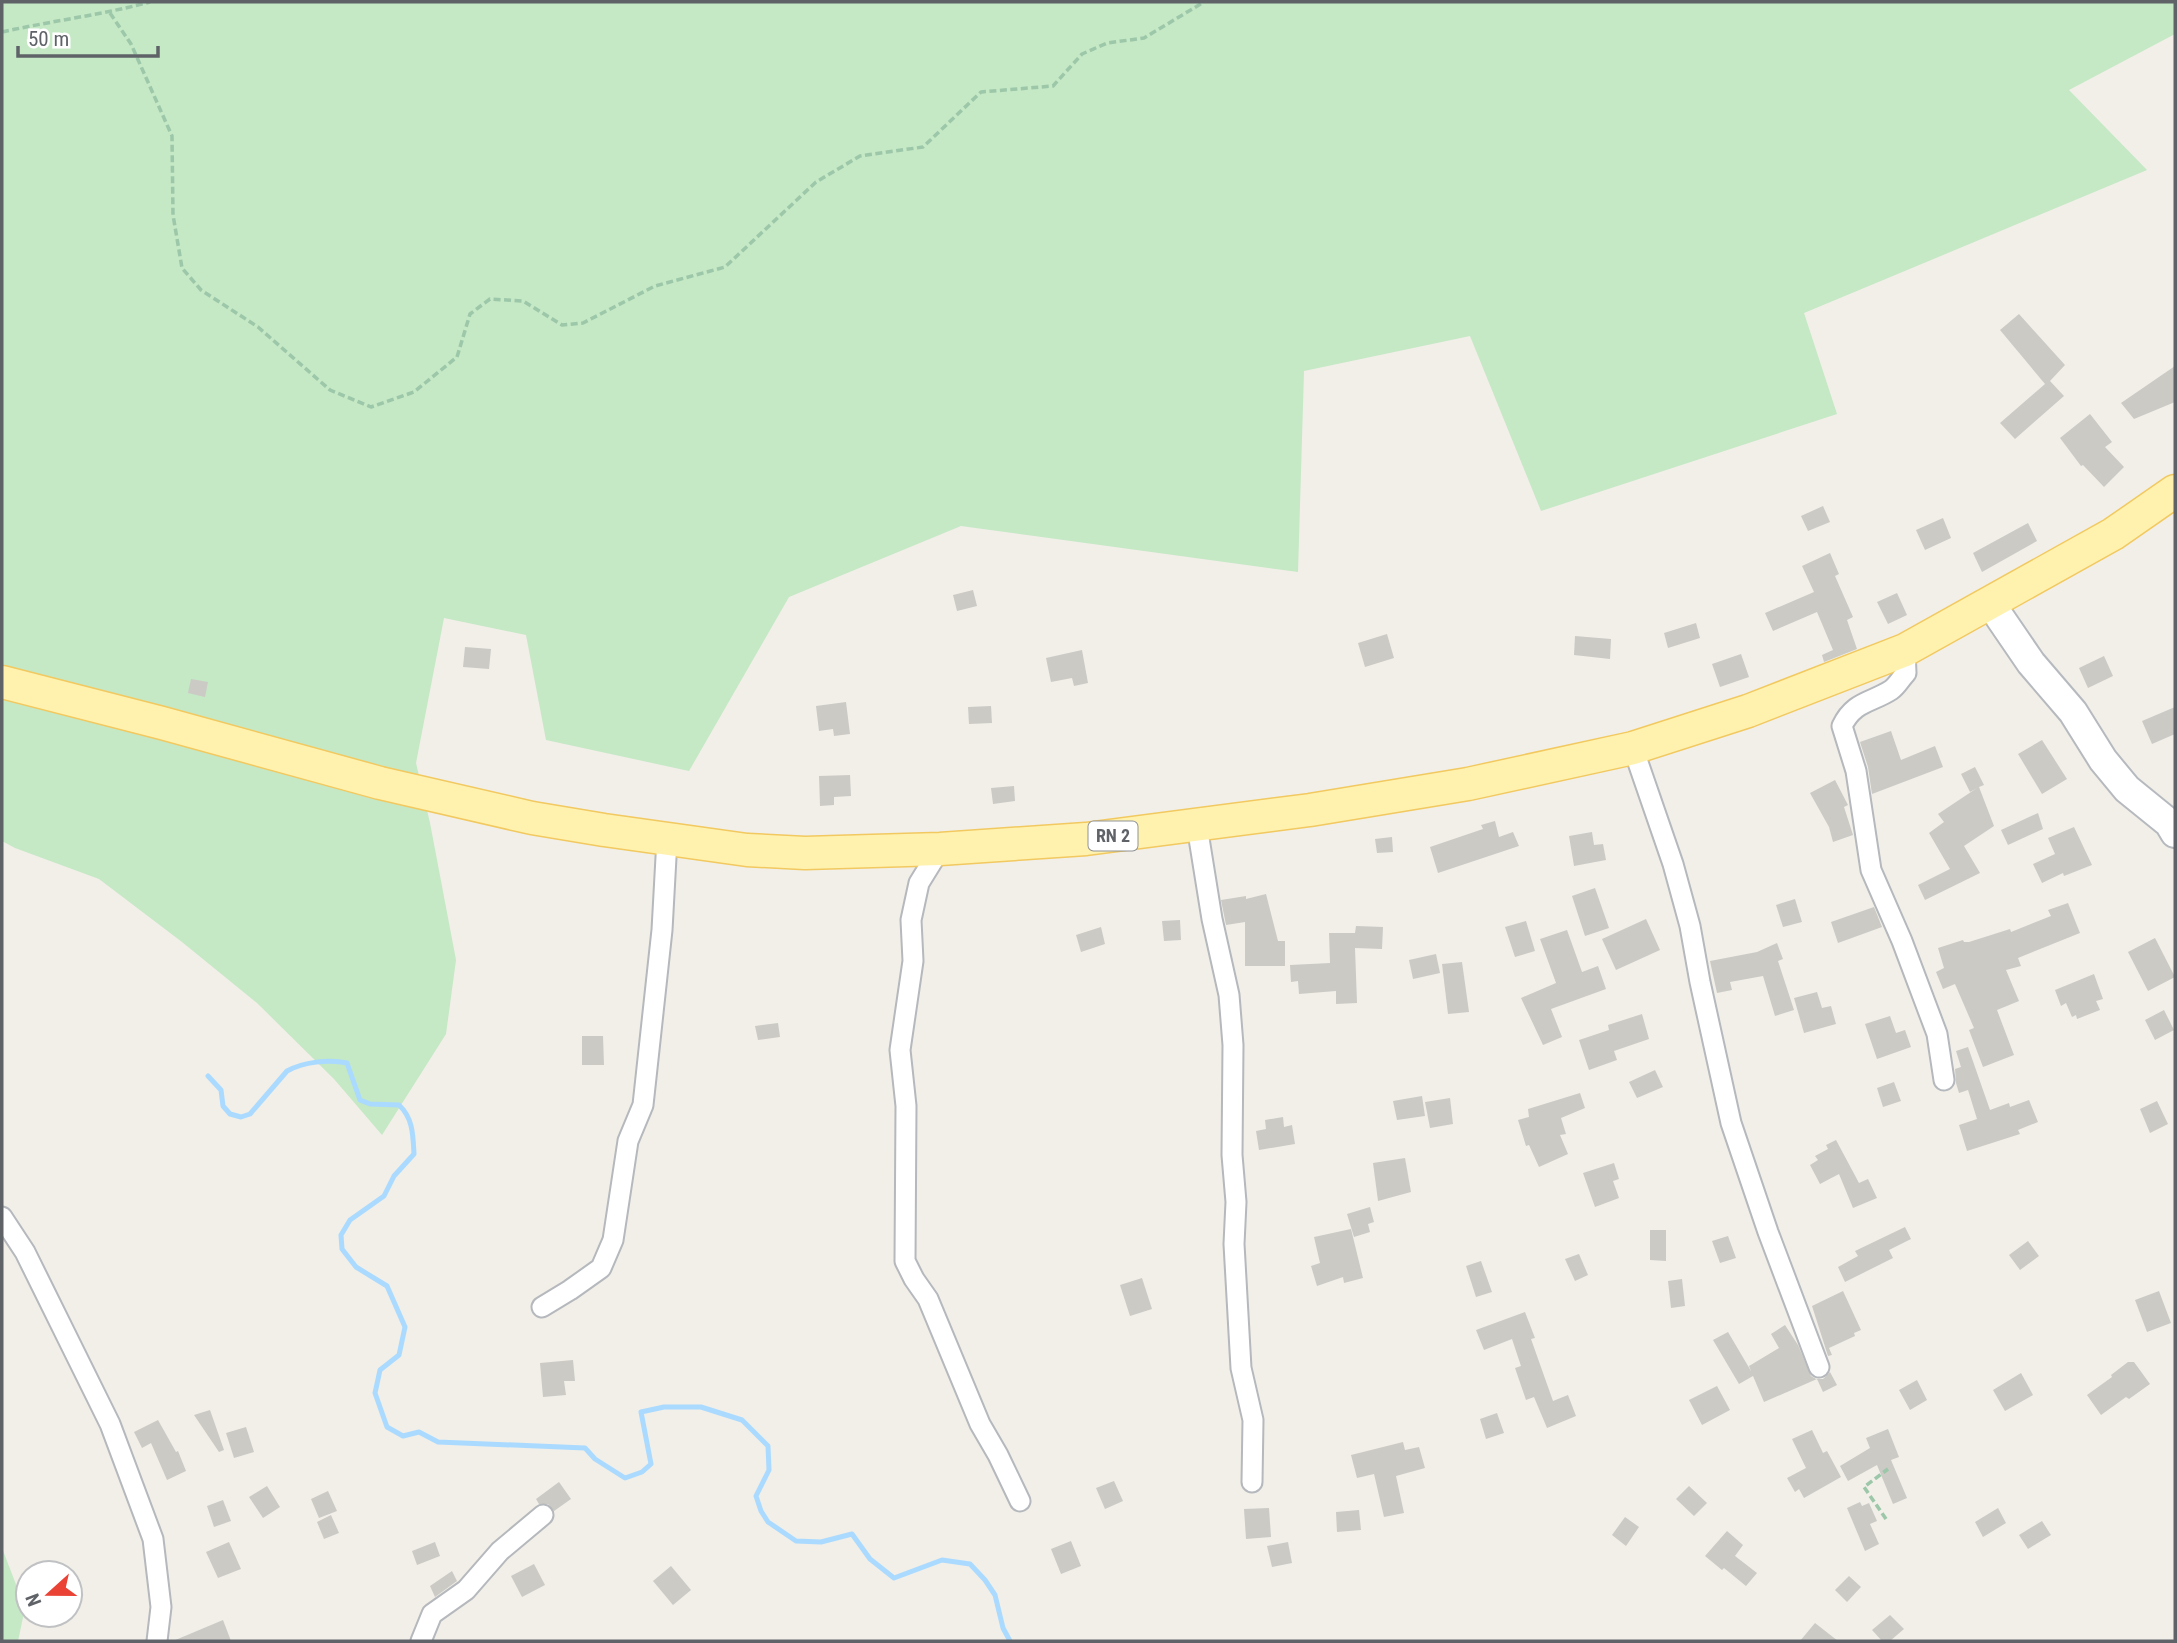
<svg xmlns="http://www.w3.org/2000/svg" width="2177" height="1643" font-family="'Roboto Condensed',sans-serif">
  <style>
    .green { fill: #c5e8c5 }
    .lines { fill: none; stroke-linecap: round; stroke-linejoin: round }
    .stream { stroke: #aadaff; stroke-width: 5 }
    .building { fill: #cccac5 }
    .street-casing { stroke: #b5b8bc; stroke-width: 23 }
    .secondary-casing { stroke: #b6babf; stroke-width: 32 }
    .primary-casing { stroke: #f2c960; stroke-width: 35 }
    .path { stroke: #9cc7a9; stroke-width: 3.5; stroke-dasharray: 7 3.5; stroke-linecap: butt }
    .street { stroke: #fff; stroke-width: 19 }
    .secondary { stroke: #fff; stroke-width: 28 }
    .primary { stroke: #fff2af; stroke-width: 32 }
    .labels { text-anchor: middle; stroke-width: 5; stroke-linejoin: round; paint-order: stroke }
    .shield { fill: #fff; stroke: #8f9295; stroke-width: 2 }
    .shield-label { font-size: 18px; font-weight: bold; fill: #5f6368 }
  </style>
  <rect width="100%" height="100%" fill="#f1efe8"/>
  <!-- green -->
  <g class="green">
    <polygon points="2,2 2175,2 2175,34 2069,90 2147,170 1804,313 1837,414 1541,511 1470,336 1304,371 1298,572 961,526 789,597 689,771 546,740 526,635 444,618 416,763 430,823 456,960 446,1034 382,1135 334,1079 257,1003 182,942 99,879 15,848 2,841"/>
    <polygon points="2,1548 25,1608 18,1641 2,1641"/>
  </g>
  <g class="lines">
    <!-- stream -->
    <path class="stream" d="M208,1076L221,1090L223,1106L230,1114L241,1117L250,1114L287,1071C303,1062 329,1059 347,1063L360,1100L370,1104L399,1105C413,1118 413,1135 414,1154L394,1176L384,1196L350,1220L341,1235L342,1249L356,1267L387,1286L405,1327L399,1355L380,1370L375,1393L387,1427L403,1436L419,1432L438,1442L585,1448L595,1459L625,1478L642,1472L651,1464L641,1412L664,1407H701L742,1420L768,1446L769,1470L756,1496L761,1511L768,1522L796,1541L821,1542L852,1534L870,1559L894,1578L942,1560L970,1564L985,1580L995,1595L1003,1628L1010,1641"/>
  </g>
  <!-- building -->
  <g class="building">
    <polygon points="2019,314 2065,365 2050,381 2064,396 2015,439 2000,423 2045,384 2000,330"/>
    <polygon points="2175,366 2175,402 2134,419 2121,403"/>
    <polygon points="2090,414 2112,442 2105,447 2124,467 2104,487 2083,465 2081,466 2060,438"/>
    <polygon points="1823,506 1830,522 1808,531 1801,516"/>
    <polygon points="1943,518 1951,538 1925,550 1916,530"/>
    <polygon points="2028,523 2037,541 1982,572 1973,553"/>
    <polygon points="1830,553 1839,574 1835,576 1853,617 1847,620 1857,649 1824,662 1822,655 1833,650 1817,612 1773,631 1765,613 1814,592 1802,566"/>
    <polygon points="973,590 977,606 957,611 953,595"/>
    <polygon points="1897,593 1907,615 1888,624 1877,602"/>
    <polygon points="1696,623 1700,638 1668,648 1664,633"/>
    <polygon points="1387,634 1394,658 1365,667 1358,643"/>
    <polygon points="1575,636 1611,639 1610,659 1574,655"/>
    <polygon points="465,647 491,649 489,669 463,667"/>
    <polygon points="1082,650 1088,683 1074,686 1072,678 1051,682 1046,658"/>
    <polygon points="1741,654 1749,677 1720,687 1712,664"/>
    <polygon points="2104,656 2113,676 2088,688 2079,668"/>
    <polygon points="191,679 208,682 205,697 188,693"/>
    <polygon points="846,702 850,734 834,736 833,729 819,731 816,706"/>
    <polygon points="991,706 992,723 969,724 968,707"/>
    <polygon points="2175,707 2175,734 2152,744 2142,721"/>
    <polygon points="1891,731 1901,760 1935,746 1943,767 1872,794 1868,767 1860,742"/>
    <polygon points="2042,740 2067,779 2042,794 2018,754"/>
    <polygon points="1975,767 1984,785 1979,787 1994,826 1964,846 1980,873 1925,900 1918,885 1950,869 1929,833 1944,822 1938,814 1977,788 1970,792 1961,774"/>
    <polygon points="850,775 851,796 834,797 834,805 820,806 819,776"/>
    <polygon points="1835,780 1848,805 1844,807 1853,835 1833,842 1829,827 1810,793"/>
    <polygon points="1014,786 1015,801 993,804 991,788"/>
    <polygon points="2038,813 2043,829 2008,845 2001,830"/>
    <polygon points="1495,821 1499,837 1513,832 1519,846 1438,873 1430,847 1483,829 1481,825"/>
    <polygon points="2074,827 2092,865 2064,876 2063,873 2042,883 2033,864 2055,854 2048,838"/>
    <polygon points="1592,832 1594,845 1603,844 1606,860 1574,866 1569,836"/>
    <polygon points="1392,837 1393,852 1377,853 1375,839"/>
    <polygon points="1595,888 1609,928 1585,936 1572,896"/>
    <polygon points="1266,894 1278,941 1285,941 1285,966 1245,966 1245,922 1226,925 1221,900 1246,896 1246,899"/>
    <polygon points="1795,899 1802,922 1783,927 1776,905"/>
    <polygon points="2068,903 2080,933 2018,958 2021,966 2006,970 2019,1001 1997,1010 2014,1055 1983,1067 1969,1030 1974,1028 1955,984 1943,989 1936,972 1944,968 1938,948 1963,940 1964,942 1969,942 2010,929 2011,932 2051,916 2048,910"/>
    <polygon points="1874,907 1882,927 1838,943 1831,922"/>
    <polygon points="1646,919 1660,950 1616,970 1602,939"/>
    <polygon points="1180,920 1181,940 1164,941 1162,921"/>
    <polygon points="1526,921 1535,951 1515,957 1505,927"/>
    <polygon points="1356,926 1383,927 1382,949 1355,948 1357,1003 1336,1004 1336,991 1299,994 1298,981 1291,982 1290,965 1330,963 1329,933 1355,933"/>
    <polygon points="1101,927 1105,944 1081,952 1076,935"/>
    <polygon points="1567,930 1582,972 1598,966 1606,989 1551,1009 1562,1037 1543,1045 1521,998 1556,983 1540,939"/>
    <polygon points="2155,938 2175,977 2148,991 2128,952"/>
    <polygon points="1777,943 1783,959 1778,961 1794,1010 1775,1016 1763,976 1730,982 1732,990 1717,993 1710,961 1757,952"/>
    <polygon points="1436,954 1440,973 1413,979 1409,960"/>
    <polygon points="1462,962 1469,1012 1448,1014 1442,964"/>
    <polygon points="2094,974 2103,999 2096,1001 2100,1010 2077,1019 2076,1015 2072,1017 2066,1003 2061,1006 2055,990"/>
    <polygon points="1817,992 1822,1008 1831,1006 1836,1024 1804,1033 1794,998"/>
    <polygon points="2164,1010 2174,1030 2155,1040 2145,1020"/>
    <polygon points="1642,1014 1649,1039 1614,1051 1617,1060 1589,1070 1579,1040 1609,1030 1608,1025"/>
    <polygon points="1890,1016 1896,1033 1905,1030 1911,1047 1877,1059 1865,1024"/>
    <polygon points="778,1023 780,1037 758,1040 755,1026"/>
    <polygon points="582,1036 603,1036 604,1065 582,1065"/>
    <polygon points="1968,1047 1990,1110 2009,1103 2010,1107 2029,1100 2038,1122 2018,1130 2020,1134 1967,1151 1959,1125 1977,1119 1968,1090 1959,1093 1956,1083 1955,1069 1961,1067 1956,1051"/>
    <polygon points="1655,1070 1663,1087 1637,1098 1629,1082"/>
    <polygon points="1894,1082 1901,1101 1883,1107 1877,1088"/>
    <polygon points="1580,1093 1585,1108 1561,1118 1566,1134 1560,1135 1568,1154 1539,1167 1529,1145 1526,1146 1518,1120 1529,1117 1528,1109"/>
    <polygon points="1422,1096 1425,1116 1397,1120 1393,1101"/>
    <polygon points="1450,1098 1453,1124 1430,1128 1425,1102"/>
    <polygon points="2157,1101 2168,1124 2150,1133 2140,1109"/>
    <polygon points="1283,1117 1284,1127 1292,1125 1295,1144 1259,1150 1256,1131 1266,1129 1265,1120"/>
    <polygon points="1836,1140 1859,1183 1868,1179 1877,1198 1853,1208 1839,1174 1820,1184 1810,1165 1818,1160 1815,1156 1828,1149 1826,1145"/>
    <polygon points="1405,1158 1411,1192 1378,1201 1373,1163"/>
    <polygon points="1614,1163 1619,1179 1613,1181 1619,1198 1595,1207 1583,1173"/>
    <polygon points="1370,1207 1374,1222 1368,1224 1370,1232 1354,1237 1347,1214"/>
    <polygon points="1905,1227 1911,1239 1889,1250 1893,1258 1845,1282 1838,1267 1858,1256 1855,1251"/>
    <polygon points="1351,1229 1363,1278 1344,1283 1343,1277 1317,1286 1311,1266 1320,1263 1314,1237"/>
    <polygon points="1650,1230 1666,1230 1666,1261 1650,1260"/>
    <polygon points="1728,1236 1736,1258 1720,1263 1712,1241"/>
    <polygon points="2028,1241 2039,1256 2020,1270 2009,1255"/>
    <polygon points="1579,1254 1588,1275 1575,1281 1565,1259"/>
    <polygon points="1481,1261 1492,1292 1476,1297 1466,1266"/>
    <polygon points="1142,1278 1152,1309 1130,1316 1120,1285"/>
    <polygon points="1682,1279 1685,1306 1671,1308 1668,1281"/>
    <polygon points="1843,1291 1861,1330 1854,1333 1855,1336 1829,1348 1832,1355 1828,1356 1812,1306"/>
    <polygon points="2159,1291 2171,1323 2147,1332 2135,1300"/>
    <polygon points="1525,1312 1535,1338 1531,1339 1553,1401 1568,1395 1576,1416 1547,1428 1534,1397 1526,1400 1515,1368 1521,1366 1512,1339 1484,1350 1476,1330"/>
    <polygon points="1785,1325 1798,1345 1811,1376 1816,1379 1823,1379 1830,1372 1837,1385 1823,1392 1817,1379 1764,1402 1753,1376 1739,1384 1713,1340 1728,1332 1751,1371 1749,1366 1779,1348 1771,1334"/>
    <polygon points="573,1360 575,1381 564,1381 566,1395 543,1397 540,1363"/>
    <polygon points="2128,1362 2134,1362 2150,1384 2129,1399 2126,1397 2101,1415 2087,1395 2112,1377 2111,1375"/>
    <polygon points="2021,1373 2033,1395 2005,1411 1993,1390"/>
    <polygon points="1917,1380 1927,1400 1910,1410 1899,1390"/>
    <polygon points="1717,1386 1730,1410 1702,1425 1689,1400"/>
    <polygon points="210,1410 224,1450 219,1452 194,1415"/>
    <polygon points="1497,1413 1504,1433 1486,1439 1480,1419"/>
    <polygon points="158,1420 176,1452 178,1451 186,1471 167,1480 151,1443 142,1448 134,1432"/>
    <polygon points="246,1427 254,1452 234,1458 226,1433"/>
    <polygon points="1888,1429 1899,1457 1891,1460 1907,1498 1893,1504 1877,1465 1848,1481 1840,1466 1870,1448 1866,1438"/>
    <polygon points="1812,1430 1823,1453 1827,1451 1841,1477 1804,1498 1799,1489 1795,1492 1787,1478 1806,1468 1792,1439"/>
    <polygon points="1403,1442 1405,1450 1419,1447 1425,1468 1396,1476 1404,1513 1384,1517 1374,1474 1357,1478 1351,1455"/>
    <polygon points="1114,1481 1123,1501 1105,1509 1096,1488"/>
    <polygon points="559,1482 571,1499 554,1511 548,1504 539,1504 536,1499"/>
    <polygon points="267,1486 280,1507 263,1518 249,1497"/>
    <polygon points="1689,1486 1707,1503 1694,1516 1676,1499"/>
    <polygon points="328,1491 337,1511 319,1518 311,1499"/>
    <polygon points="223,1500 231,1521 214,1527 207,1506"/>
    <polygon points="1860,1502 1862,1506 1869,1503 1877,1521 1870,1524 1879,1544 1865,1551 1847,1508"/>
    <polygon points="1269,1508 1271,1537 1246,1539 1244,1509"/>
    <polygon points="1998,1508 2006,1523 1983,1537 1975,1522"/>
    <polygon points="1359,1510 1361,1530 1337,1532 1336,1512"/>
    <polygon points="331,1515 339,1533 324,1539 317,1522"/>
    <polygon points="1625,1517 1639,1527 1626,1546 1612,1535"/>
    <polygon points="2042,1521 2051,1535 2028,1549 2019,1535"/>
    <polygon points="1727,1531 1743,1545 1735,1556 1757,1573 1746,1586 1724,1568 1722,1570 1705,1556"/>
    <polygon points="1071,1541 1081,1566 1061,1574 1051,1549"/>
    <polygon points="229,1542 241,1569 218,1578 206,1552"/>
    <polygon points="435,1542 440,1556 417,1565 412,1551"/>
    <polygon points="1288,1542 1292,1563 1272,1567 1267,1546"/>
    <polygon points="534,1564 545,1585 522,1597 511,1576"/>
    <polygon points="671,1566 691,1590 673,1605 653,1581"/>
    <polygon points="452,1571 457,1581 435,1597 430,1586"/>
    <polygon points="1849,1576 1861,1587 1847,1602 1835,1590"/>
    <polygon points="1890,1615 1904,1629 1890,1641 1882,1641 1872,1630"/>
    <polygon points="223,1620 231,1641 173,1641"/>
    <polygon points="1815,1623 1838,1641 1800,1641"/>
  </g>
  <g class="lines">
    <!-- street casing -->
    <g class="street-casing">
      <g id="street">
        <path d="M1905,650L1906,673C1901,678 1897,686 1891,690C1871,703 1854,701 1842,726L1856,771L1871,870L1902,941L1937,1034L1944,1080"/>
        <polyline points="1633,748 1673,864 1690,926 1700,982 1731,1123 1768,1232 1819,1367"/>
        <polyline points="1197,826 1212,919 1229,995 1233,1045 1232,1155 1236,1202 1234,1244 1241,1368 1253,1420 1252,1482"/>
        <polyline points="940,849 919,883 911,920 913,961 900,1050 906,1106 905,1261 914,1279 928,1299 980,1424 998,1455 1020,1501"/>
        <polyline points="2,1217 25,1252 110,1424 153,1539 161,1607 157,1641"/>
        <polyline points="542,1307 570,1290 601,1268 613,1240 628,1141 643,1105 662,930 667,839"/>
        <polyline points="421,1641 432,1614 466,1590 500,1551 543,1515"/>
      </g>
    </g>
    <!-- secondary casing -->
    <g class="secondary-casing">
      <polyline id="secondary" points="1990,603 2031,663 2073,712 2103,760 2127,789 2169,823 2175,833"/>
    </g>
    <!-- primary casing -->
    <g class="primary-casing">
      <polyline id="primary" points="2,682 162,723 380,783 532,818 604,830 747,850 805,853 940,849 1086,839 1310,810 1468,784 1633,748 1748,711 1905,650 2113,534 2175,491"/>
    </g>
    <!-- path -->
    <g class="path">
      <polyline points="110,13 131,44 172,136 173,215 182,268 201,290 258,327 330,390 371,407 414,392 457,357 470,314 490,299 523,301 562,325 583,323 655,286 725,267 816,182 860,156 923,147 981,92 1053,86 1082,54 1107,43 1144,38 1204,2"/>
      <path d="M2,32C51,21 101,15 150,2"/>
      <polyline points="1886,1519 1864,1487 1888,1469"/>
    </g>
    <!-- street -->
    <use href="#street" class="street"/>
    <!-- secondary -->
    <use href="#secondary" class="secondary"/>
    <!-- primary -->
    <use href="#primary" class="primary"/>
  </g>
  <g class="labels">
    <!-- shield labels -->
    <rect class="shield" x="1088.5" y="821.5" width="49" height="29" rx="5"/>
    <g class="shield-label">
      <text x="1113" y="842">RN 2</text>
    </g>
  </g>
  <!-- border -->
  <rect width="2177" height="1643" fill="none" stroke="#5f6368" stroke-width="7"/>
  <!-- north arrow -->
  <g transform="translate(49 1594) rotate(249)"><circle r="33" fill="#ffffff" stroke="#bfc1c3" stroke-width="2"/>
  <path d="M0-5L12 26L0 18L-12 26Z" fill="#ea4335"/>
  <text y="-10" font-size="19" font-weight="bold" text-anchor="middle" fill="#5f6368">N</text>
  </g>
  <!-- scale -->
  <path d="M18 46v10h140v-10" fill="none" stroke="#5f6368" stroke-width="3.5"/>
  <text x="28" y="46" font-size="21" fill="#5f6368" stroke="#ffffff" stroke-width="5" paint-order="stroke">50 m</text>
</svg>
